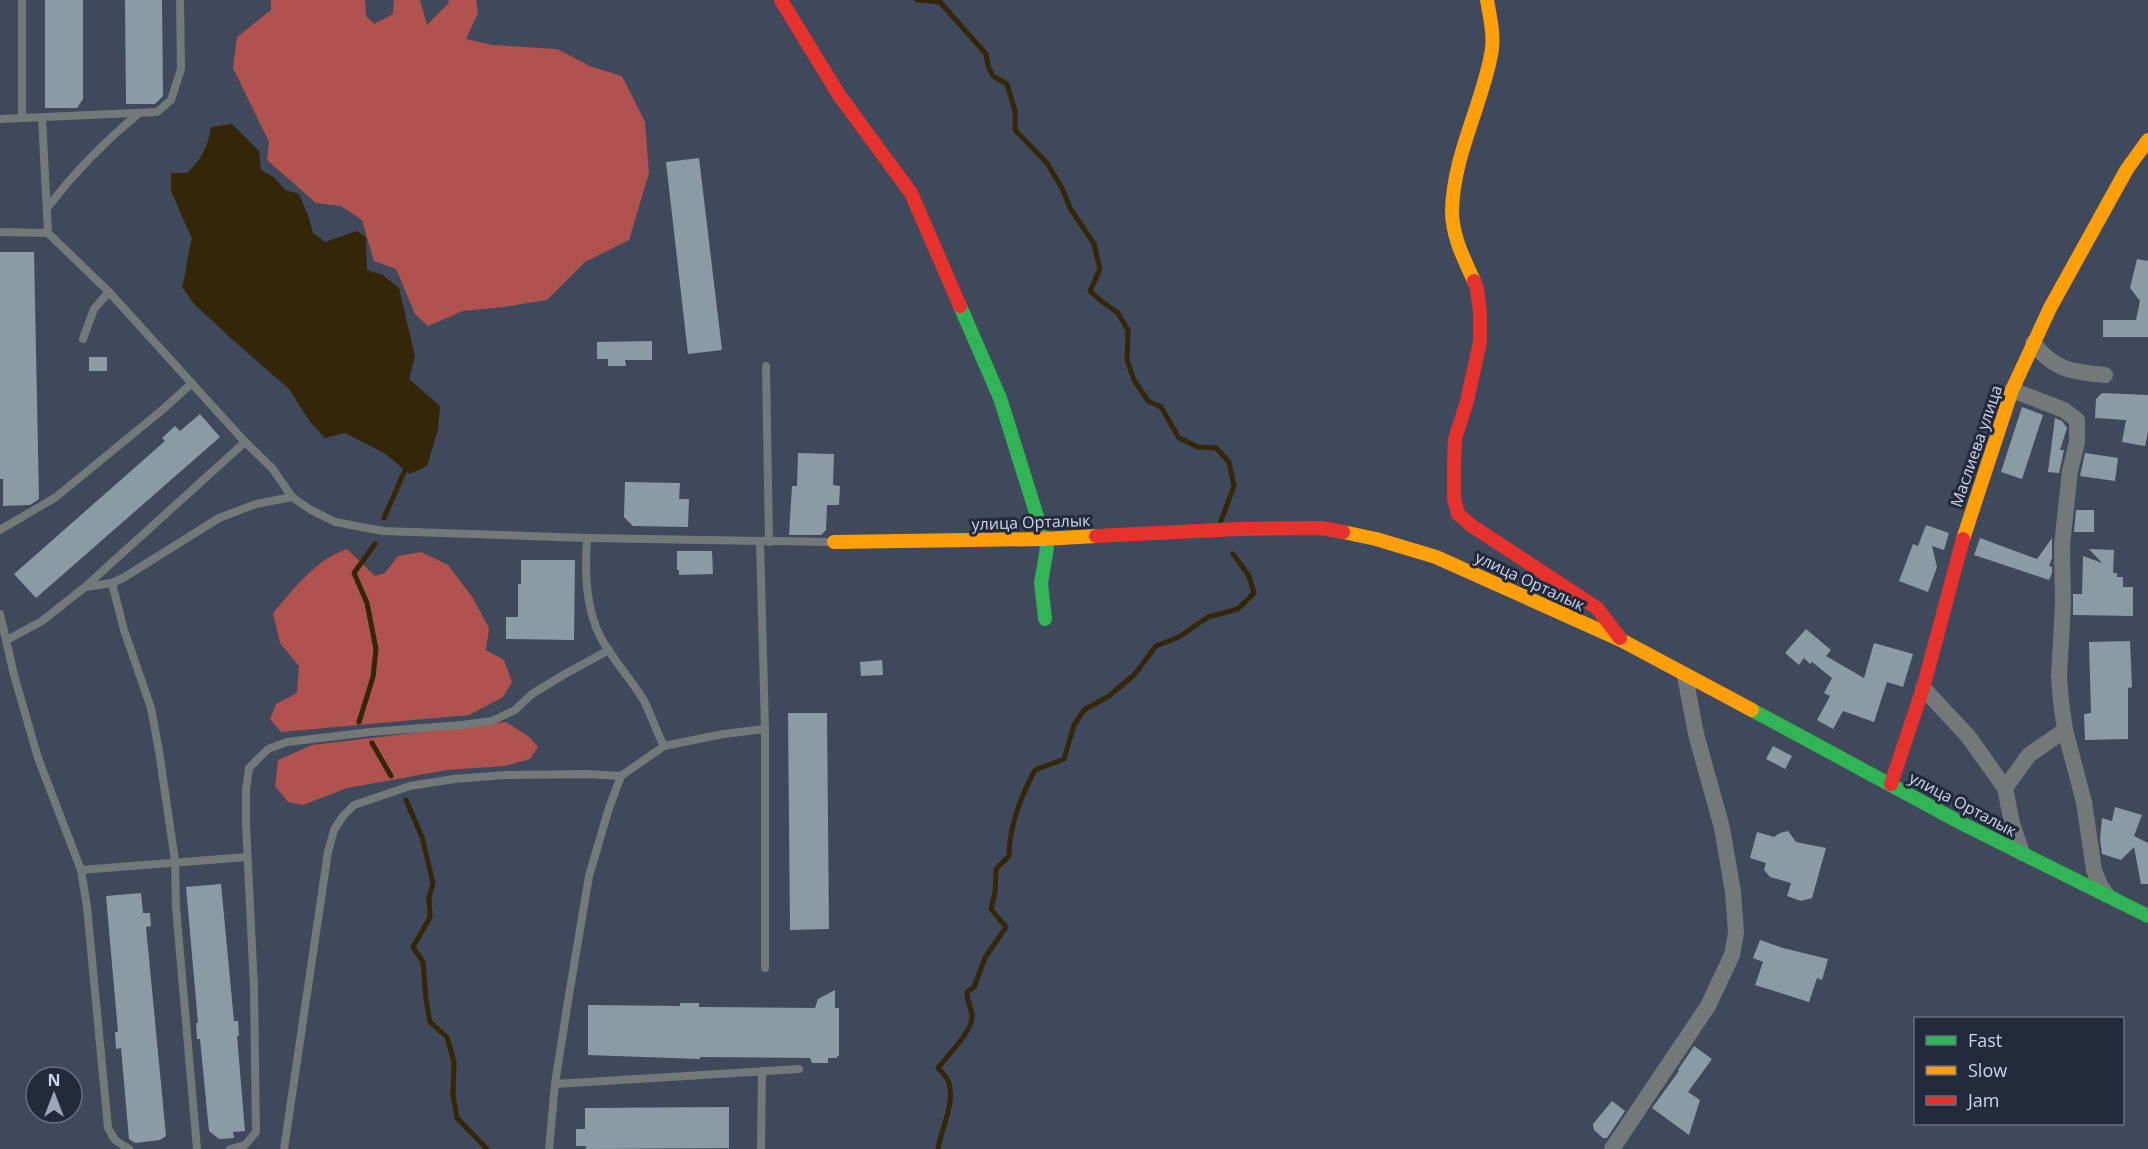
<svg xmlns="http://www.w3.org/2000/svg" width="2148" height="1149" font-family="'Open Sans',sans-serif">
  <style>
    .forest { fill: #b0524d }
    .water { fill: #342708 }
    .lines { fill: none; stroke-linecap: round; stroke-linejoin: round }
    .stream { stroke: #342708; stroke-width: 5 }
    .building { fill: #8b9ba6 }
    .lane { stroke: #737979; stroke-width: 8 }
    .street { stroke: #737979; stroke-width: 16 }
    .fast { stroke: #30b455; stroke-width: 14 }
    .slow { stroke: #ff9f0a; stroke-width: 14 }
    .jam { stroke: #e5322d; stroke-width: 14 }
    .labels { text-anchor: middle; stroke-width: 6; stroke-linejoin: round; paint-order: stroke }
    .street-label { font-size: 16px; fill: #cbd5ec; stroke: #232a3c }
  </style>
  <rect width="100%" height="100%" fill="#40485c"/>
  <!-- forest -->
  <g class="forest">
    <polygon points="271,0 365,0 366,16 374,24 393,14 394,0 420,0 427,25 449,3 448,0 476,0 478,13 466,39 492,45 557,49 592,67 622,76 645,122 649,173 629,240 585,262 547,300 504,307 463,311 428,326 415,314 396,269 374,261 362,220 341,206 316,203 267,160 269,142 233,68 237,37 271,10"/>
    <path d="M347,549L375,576L385,573L398,556L421,552L448,565L473,598L489,628L486,650L504,660L512,682L503,697L469,715L281,732L270,719L276,704L297,693L299,666L280,643L273,613C294,589 316,559 347,549Z"/>
    <polygon points="506,722 528,736 538,747 530,759 505,766 447,770 347,788 303,805 288,802 275,786 278,760 312,745"/>
  </g>
  <!-- water -->
  <path class="water" d="M232,124L259,151L261,170L274,177L285,190L299,194L308,215L313,233L325,242L357,231L366,237L367,270L383,275L399,288L415,356L409,379L440,406L438,430L427,466L410,474L384,453L345,433L325,438L310,422L289,389L233,340L194,304L182,287C187,271 187,255 192,239L171,191V173H187C201,160 208,147 211,127Z"/>
  <g class="lines">
    <!-- stream -->
    <g class="stream">
      <polyline points="917,0 940,2 986,54 988,66 993,76 1007,84 1015,111 1015,130 1047,163 1062,188 1070,208 1094,244 1100,269 1090,291 1100,300 1118,313 1128,330 1127,360 1134,380 1148,401 1161,407 1179,438 1198,447 1216,448 1229,462 1234,486 1221,521"/>
      <polyline points="384,518 405,470"/>
      <polyline points="359,722 373,677 376,649 367,603 354,573 375,544"/>
      <polyline points="372,743 391,776"/>
      <polyline points="406,800 422,837 433,883 429,897 430,917 413,947 423,962 426,999 430,1022 447,1037 454,1062 453,1095 457,1118 487,1149"/>
      <path d="M938,1149C941,1128 955,1105 949,1083C948,1078 942,1072 938,1068C947,1056 973,1031 972,1016C972,1009 967,1002 967,992L974,987L985,958L1006,927L991,909L995,892L996,869L1009,856C1009,826 1021,796 1035,770L1064,759L1074,725L1084,710L1109,696L1135,674L1156,646L1179,637L1208,617L1238,609L1254,593L1249,576L1233,554"/>
    </g>
  </g>
  <!-- building -->
  <g class="building">
    <polygon points="45,0 83,0 83,99 77,108 45,108"/>
    <polygon points="125,0 162,0 163,96 155,104 126,104"/>
    <polygon points="699,158 722,350 688,354 666,162"/>
    <polygon points="0,252 34,252 39,499 30,505 3,506 3,479 0,479"/>
    <polygon points="2137,259 2148,261 2148,337 2103,337 2103,320 2136,320 2140,301 2130,288"/>
    <polygon points="652,341 652,360 625,360 626,366 608,366 608,359 597,359 597,342"/>
    <rect x="89" y="357" width="18" height="14"/>
    <polygon points="2102,393 2148,395 2148,432 2145,446 2122,442 2126,420 2095,418 2096,399"/>
    <polygon points="2022,407 2043,415 2022,479 2001,472"/>
    <polygon points="200,414 220,437 36,598 14,574 165,441 162,438 175,426 180,431"/>
    <polygon points="2055,418 2062,421 2067,428 2060,450 2064,450 2059,473 2048,472"/>
    <polygon points="798,453 834,454 833,485 840,486 839,505 827,505 826,530 821,535 789,535 792,486 797,486"/>
    <polygon points="2085,453 2118,458 2115,481 2080,476"/>
    <polygon points="625,482 680,483 679,499 689,499 688,527 633,526 624,517"/>
    <polygon points="2076,510 2094,510 2094,532 2074,532"/>
    <polygon points="1926,525 1949,533 1944,550 1932,546 1937,567 1928,592 1899,581 1913,544 1918,546"/>
    <polygon points="1980,538 2037,559 2052,538 2052,558 2049,566 2052,567 2052,573 2049,580 1974,555"/>
    <polygon points="2089,549 2114,550 2113,573 2117,573 2117,577 2123,577 2123,587 2133,587 2133,616 2073,615 2073,594 2082,594 2083,556 2102,563"/>
    <polygon points="677,551 712,551 713,574 679,575 679,570 677,570"/>
    <polygon points="521,560 575,560 574,640 506,639 506,617 518,617 518,584 521,584"/>
    <polygon points="1806,629 1831,650 1826,656 1864,678 1874,643 1913,654 1903,687 1887,682 1874,722 1843,711 1833,729 1817,720 1830,696 1824,693 1832,678 1812,662 1810,664 1804,658 1799,665 1785,653"/>
    <polygon points="2130,641 2132,687 2128,688 2128,739 2085,740 2084,714 2091,713 2089,642"/>
    <polygon points="882,660 883,675 861,676 860,662"/>
    <polygon points="788,713 827,713 829,929 790,930"/>
    <polygon points="1773,746 1792,756 1785,769 1766,759"/>
    <polygon points="2115,807 2142,815 2134,836 2148,843 2148,884 2141,884 2134,847 2121,860 2102,854 2100,840 2102,818 2112,821"/>
    <polygon points="1788,831 1796,842 1826,848 1812,898 1801,901 1787,896 1791,883 1770,877 1764,870 1766,863 1750,858 1757,832 1774,837 1780,833"/>
    <polygon points="221,884 234,1021 238,1021 239,1036 237,1036 245,1131 233,1132 234,1138 219,1139 209,1131 200,1039 197,1039 196,1023 198,1023 186,887"/>
    <polygon points="141,893 143,913 150,913 151,926 146,927 166,1136 160,1140 135,1143 129,1139 121,1048 116,1049 115,1032 118,1032 106,896"/>
    <polygon points="1760,940 1783,948 1828,959 1822,980 1817,978 1809,1002 1755,985 1763,962 1753,958"/>
    <polygon points="835,990 835,1008 839,1008 839,1056 837,1056 837,1058 828,1058 828,1063 812,1063 810,1058 700,1057 700,1059 588,1055 588,1005 680,1006 680,1003 699,1003 699,1007 815,1008 818,999"/>
    <polygon points="1694,1046 1712,1059 1688,1092 1700,1100 1689,1135 1652,1108 1679,1071 1678,1070"/>
    <polygon points="1612,1101 1625,1111 1607,1138 1603,1138 1594,1130 1593,1124"/>
    <polygon points="729,1107 729,1148 586,1149 586,1146 576,1146 576,1129 585,1129 585,1108"/>
  </g>
  <g class="lines">
    <!-- lane -->
    <g class="lane">
      <polyline points="22,0 22,118"/>
      <polyline points="42,118 48,233 109,292 245,442 272,468 292,497 311,510 335,522 383,531 587,538 831,542"/>
      <polyline points="0,119 157,112 171,100 181,69 180,0"/>
      <path d="M47,208C74,173 104,142 138,114"/>
      <polyline points="0,232 48,233"/>
      <polyline points="83,339 94,309 109,292"/>
      <polyline points="766,366 769,542"/>
      <polyline points="0,530 56,497 161,411 192,383"/>
      <path d="M587,538C585,570 585,608 601,638C613,660 630,678 643,699C651,714 656,731 664,746"/>
      <polyline points="760,542 765,729 765,968"/>
      <polyline points="112,583 124,630 151,708 159,751 175,861 176,907 197,1149"/>
      <polyline points="86,587 112,583 123,578 219,518 256,504 292,497"/>
      <polyline points="0,614 14,675 38,758 81,870 87,907 108,1128 115,1140 129,1149"/>
      <polyline points="7,640 42,621 85,587 245,442"/>
      <polyline points="81,870 247,857"/>
      <polyline points="555,1084 799,1069"/>
      <polyline points="230,1149 245,1145 256,1132 254,988 246,824 246,791 249,768 268,749 287,742 370,732 462,725 492,721 515,710 532,694 565,674 609,650"/>
      <polyline points="284,1149 328,852 334,830 343,816 354,805 410,786 454,779 506,775 587,774 621,776 664,746 723,734 765,729"/>
      <polyline points="549,1149 555,1084 568,1001 589,876 609,808 621,776"/>
      <polyline points="761,1149 762,1071"/>
    </g>
    <!-- street -->
    <g class="street">
      <path d="M2033,343C2054,370 2072,372 2105,375"/>
      <polyline points="2012,390 2064,410 2077,420 2077,442 2070,471 2062,545 2063,603 2059,676 2061,702 2065,730 2084,802 2094,870 2100,885 2107,895"/>
      <polyline points="1923,688 1968,736 2005,788 2012,823 2022,853"/>
      <polyline points="2005,788 2029,755 2065,730"/>
      <polyline points="1612,1149 1708,1006 1732,955 1736,933 1733,892 1722,828 1696,734 1685,676"/>
    </g>
    <!-- fast -->
    <g class="fast">
      <polyline points="960,306 1000,398 1047,548 1041,583 1045,619"/>
      <polyline points="1752,710 1963,824 2148,916"/>
    </g>
    <!-- slow -->
    <g class="slow">
      <path d="M1474,281C1464,259 1452,236 1452,211C1453,157 1481,107 1491,55C1495,38 1490,17 1487,0"/>
      <polyline points="1343,532 1376,539 1436,557 1621,640 1752,710"/>
      <polyline points="1963,539 2012,390 2050,308 2127,169 2148,140"/>
      <polyline points="834,542 1044,539 1096,536"/>
    </g>
    <!-- jam -->
    <g class="jam">
      <polyline points="781,0 839,95 911,193 960,306"/>
      <polyline points="1474,281 1477,289 1480,312 1480,342 1467,401 1455,439 1454,462 1454,498 1458,514 1472,526 1597,608 1620,638"/>
      <polyline points="1096,536 1239,529 1321,528 1343,532"/>
      <polyline points="1891,784 1923,688 1963,539"/>
    </g>
  </g>
  <g class="labels">
    <!-- street labels -->
    <g class="street-label">
      <text transform="translate(1976 446) rotate(-71)" y="6">Маслиева улица</text>
      <text transform="translate(1031 522) rotate(-2)" y="6">улица Орталык</text>
      <text transform="translate(1530 581) rotate(25)" y="6">улица Орталык</text>
      <text transform="translate(1963 804) rotate(28)" y="6">улица Орталык</text>
    </g>
  </g>
  <!-- legend -->
  <rect x="1914" y="1017" width="210" height="108" fill="#232a3c" stroke="#666e82" stroke-width="1.5"/>
  <rect x="1926" y="1036" width="30" height="9" fill="#30b455" stroke="#666e82" stroke-width="1.5"/>
  <text x="1968" y="1047" font-size="18" fill="#cbd5ec">Fast</text>
  <rect x="1926" y="1066" width="30" height="9" fill="#ff9f0a" stroke="#666e82" stroke-width="1.5"/>
  <text x="1968" y="1077" font-size="18" fill="#cbd5ec">Slow</text>
  <rect x="1926" y="1096" width="30" height="9" fill="#e5322d" stroke="#666e82" stroke-width="1.5"/>
  <text x="1968" y="1107" font-size="18" fill="#cbd5ec">Jam</text>
  <!-- north arrow -->
  <g transform="translate(54 1095)"><circle r="28" fill="#232a3c" stroke="#666e82" stroke-width="1.5"/>
  <path d="M0-4.5L10 22L0 15L-10 22Z" fill="#9aa4ba"/>
  <text y="-9" font-size="16" font-weight="bold" text-anchor="middle" fill="#cbd5ec">N</text>
  </g>
</svg>
